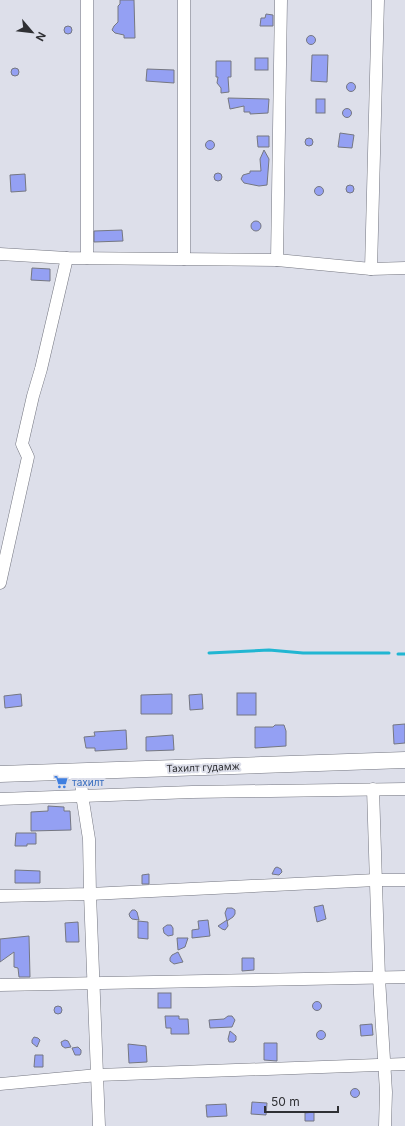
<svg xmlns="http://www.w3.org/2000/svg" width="405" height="1126" font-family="Inter,sans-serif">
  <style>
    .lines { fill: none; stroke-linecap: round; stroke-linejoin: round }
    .stream { stroke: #21b6d2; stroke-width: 3 }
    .building { fill: #94a0f3; stroke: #757781 }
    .minor-casing { stroke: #747680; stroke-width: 13 }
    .major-casing { stroke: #747680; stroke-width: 17 }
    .minor { stroke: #fff; stroke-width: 12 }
    .major { stroke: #fff; stroke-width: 16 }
    .labels { text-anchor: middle; stroke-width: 4; stroke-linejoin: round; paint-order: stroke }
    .street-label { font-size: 10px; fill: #2f3034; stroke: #dddfea }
    .shop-label { font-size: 10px; fill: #366cbe; stroke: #dddfea; text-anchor: start }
  </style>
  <rect width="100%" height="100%" fill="#dddfea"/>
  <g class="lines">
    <!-- stream -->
    <g class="stream">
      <polyline points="209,653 269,650 303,653 389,653"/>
      <polyline points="398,654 405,654"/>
    </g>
  </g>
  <!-- building -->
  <g class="building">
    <polygon points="120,0 134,0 135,38 124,38 124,35 115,33 112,30 114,26 118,22 118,6 120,4"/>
    <polygon points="266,14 273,15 273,26 260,26 261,18 265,18"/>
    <circle cx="68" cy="30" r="4"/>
    <circle cx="311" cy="40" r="4.5"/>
    <polygon points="312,55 328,55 327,82 311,81"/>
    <rect x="255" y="58" width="13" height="12"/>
    <polygon points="216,61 231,61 231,77 228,77 229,92 221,93 221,88 217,83 218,77 216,77"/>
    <circle cx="15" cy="72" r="4"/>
    <polygon points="147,69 174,70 174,83 146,81"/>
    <circle cx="351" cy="87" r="4.5"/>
    <polygon points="228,98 269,99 268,113 250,114 250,112 244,112 244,106 230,109"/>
    <rect x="316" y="99" width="9" height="14"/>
    <circle cx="347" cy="113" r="4.5"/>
    <polygon points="340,133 354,135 352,148 338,147"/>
    <polygon points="257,136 269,136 269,147 258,147"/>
    <circle cx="309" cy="142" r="4"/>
    <circle cx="210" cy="145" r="4.5"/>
    <polygon points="264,150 269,159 267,185 259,186 244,183 241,179 243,175 250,173 250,171 261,171 260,159"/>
    <circle cx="218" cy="177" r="4"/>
    <polygon points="25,174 26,191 11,192 10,175"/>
    <circle cx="350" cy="189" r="4"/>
    <circle cx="319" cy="191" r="4.5"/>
    <circle cx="256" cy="226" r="5"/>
    <polygon points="122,230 123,241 94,242 94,231"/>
    <polygon points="32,268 50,269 50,281 31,280"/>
    <rect x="237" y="693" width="19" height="22"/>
    <polygon points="21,694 22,706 5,708 4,696"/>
    <polygon points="172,694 172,714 141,714 141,695"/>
    <polygon points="202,694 203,709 190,710 189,695"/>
    <polygon points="405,724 405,743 394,744 393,725"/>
    <polygon points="275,725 284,725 286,731 286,746 255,748 255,727 273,727"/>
    <polygon points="126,730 127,749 95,751 95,748 86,748 84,737 95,736 94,732"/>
    <polygon points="173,735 174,750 146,751 146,737"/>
    <polygon points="48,806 64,807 64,811 70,811 71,830 31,831 31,812 48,811"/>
    <polygon points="16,833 36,833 36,844 27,844 27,846 15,846"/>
    <polygon points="277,867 281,869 282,872 279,875 272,874 275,868"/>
    <polygon points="15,870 40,871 40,883 15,883"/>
    <polygon points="149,874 149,884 142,884 142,875"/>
    <polygon points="323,905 326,919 317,922 314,907"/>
    <polygon points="227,908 232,908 235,910 235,914 233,917 227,921 225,913"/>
    <polygon points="132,910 135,910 137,912 139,920 132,919 130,917 129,914"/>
    <polygon points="208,920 210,936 192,938 192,930 199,929 198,921"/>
    <polygon points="227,920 228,926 225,930 222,929 218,926"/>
    <polygon points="138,921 148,922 148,939 138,938"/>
    <polygon points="78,922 79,942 66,942 65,923"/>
    <polygon points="167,925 171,925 173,928 173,935 168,936 164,933 163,928"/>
    <polygon points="29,936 30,977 19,977 18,968 14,967 14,952 0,962 0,939"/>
    <polygon points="177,938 188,938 185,947 178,950"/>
    <polygon points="178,952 183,962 174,964 170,961 170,958 172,955"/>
    <polygon points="242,958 254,958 254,970 242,971"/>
    <rect x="158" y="993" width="13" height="15"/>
    <circle cx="317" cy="1006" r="4.5"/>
    <circle cx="58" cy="1010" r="4"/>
    <polygon points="165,1016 179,1016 179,1019 188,1019 189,1034 171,1034 171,1028 166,1028"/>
    <polygon points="228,1016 232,1016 235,1020 232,1027 210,1028 209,1020 224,1019"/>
    <polygon points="372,1024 373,1035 361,1036 360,1025"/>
    <circle cx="321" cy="1035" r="4.5"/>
    <polygon points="230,1031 236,1036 236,1040 234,1042 229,1042 228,1039"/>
    <polygon points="34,1037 38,1038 40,1040 37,1047 32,1043 32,1040"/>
    <polygon points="65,1040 68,1041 71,1047 65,1048 62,1046 61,1042"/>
    <polygon points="264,1043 277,1043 277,1061 264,1060"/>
    <polygon points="128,1044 146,1046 147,1062 129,1063"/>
    <polygon points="78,1047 81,1050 81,1053 80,1055 75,1055 72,1048"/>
    <polygon points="35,1055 43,1055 43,1067 34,1067"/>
    <circle cx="355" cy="1093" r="4.5"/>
    <polygon points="252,1102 267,1103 266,1115 251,1114"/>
    <polygon points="226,1104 227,1116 207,1117 206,1105"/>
    <polygon points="314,1112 314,1121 305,1121 305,1113"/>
  </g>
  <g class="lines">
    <!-- minor casing -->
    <g class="minor-casing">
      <g id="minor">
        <polyline points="0,254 67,258 277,260 371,269 405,268"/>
        <polyline points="87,258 87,0"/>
        <polyline points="184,259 184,0"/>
        <polyline points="277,260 281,0"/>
        <polyline points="371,269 378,0"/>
        <polyline points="0,583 28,457 22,444 33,396 41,369 67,258"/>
        <polyline points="81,772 82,795 89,839 90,894 99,1126"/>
        <polyline points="373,789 379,978 386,1092 385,1126"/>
        <polyline points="0,799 192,792 405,789"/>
        <polyline points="0,896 90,894 376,880 405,880"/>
        <polyline points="0,985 405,977"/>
        <polyline points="0,1084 98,1075 405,1064"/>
      </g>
    </g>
    <!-- major casing -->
    <g class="major-casing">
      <polyline id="major" points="0,774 405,760"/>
    </g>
    <!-- minor -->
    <use href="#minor" class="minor"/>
    <!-- major -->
    <use href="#major" class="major"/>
  </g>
  <!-- icons -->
  <defs>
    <g id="supermarket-bare" transform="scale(1.08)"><path d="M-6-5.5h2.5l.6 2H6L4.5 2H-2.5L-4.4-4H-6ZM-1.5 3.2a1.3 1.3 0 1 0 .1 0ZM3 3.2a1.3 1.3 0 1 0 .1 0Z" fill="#3f7fe0" stroke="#dddfea" stroke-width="2.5" paint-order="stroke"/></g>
  </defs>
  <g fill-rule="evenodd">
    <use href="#supermarket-bare" x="61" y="782"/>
  </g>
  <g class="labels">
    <!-- street labels -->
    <g class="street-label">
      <text transform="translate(203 767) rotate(-2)" y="4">Тахилт гудамж</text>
    </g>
    <!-- shop labels -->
    <g class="shop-label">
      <text x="72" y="786">тахилт</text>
    </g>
  </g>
  <!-- north arrow -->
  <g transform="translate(32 32) rotate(118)" stroke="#dddfea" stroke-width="3" paint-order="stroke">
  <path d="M0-3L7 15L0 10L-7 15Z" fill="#2f3034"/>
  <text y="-6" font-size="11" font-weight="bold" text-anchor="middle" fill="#2f3034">N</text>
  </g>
  <!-- scale -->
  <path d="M265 1106v6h73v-6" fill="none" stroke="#2f3034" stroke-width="2"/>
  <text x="271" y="1106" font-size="12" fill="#2f3034" stroke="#dddfea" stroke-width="3" paint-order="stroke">50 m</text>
</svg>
